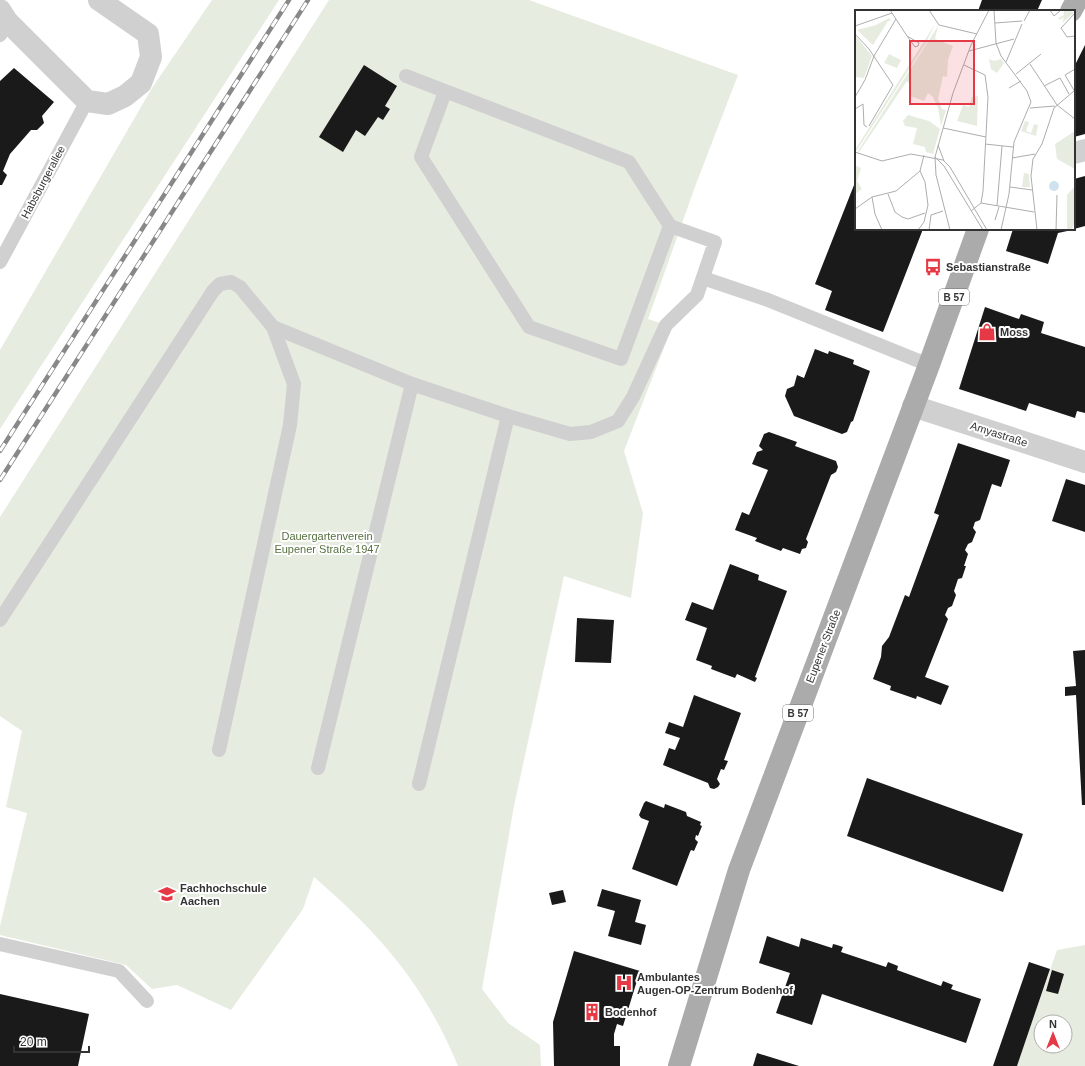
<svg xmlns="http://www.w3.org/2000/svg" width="1085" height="1066" font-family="Arial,sans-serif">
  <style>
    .green { fill: #e6ecdf; fill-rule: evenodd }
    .building { fill: #1a1a1a }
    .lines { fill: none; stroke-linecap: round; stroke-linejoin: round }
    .service { stroke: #d0d0d0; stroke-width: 14 }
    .minor { stroke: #d0d0d0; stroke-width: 22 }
    .primary { stroke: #ababab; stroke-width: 22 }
    .rail-casing { stroke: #888; stroke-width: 4.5 }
    .rail { stroke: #fff; stroke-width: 3; stroke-dasharray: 9; stroke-linecap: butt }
    .labels { text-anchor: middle; stroke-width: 4; stroke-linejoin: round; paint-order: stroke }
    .shield { fill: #fff; stroke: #707070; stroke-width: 1 }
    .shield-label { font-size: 10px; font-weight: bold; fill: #333 }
    .street-label { font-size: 11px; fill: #333; stroke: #fff }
    .poi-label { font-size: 11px; font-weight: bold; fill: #333; stroke: #fff; text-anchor: start }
    .park-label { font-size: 11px; fill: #56703f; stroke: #fff }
    .inset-road { fill: none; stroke: #adadad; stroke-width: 1 }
    .view { fill: #e63946; fill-opacity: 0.15; stroke: #e63946; stroke-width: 2 }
    .inset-edge { fill: none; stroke: #333; stroke-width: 2 }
  </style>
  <rect width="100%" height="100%" fill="#fff"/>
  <!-- green -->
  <g class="green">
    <polygon points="212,0 279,0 0,429 0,350 152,88"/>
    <path d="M329,0H529L738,75L696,184L648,319L672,327L624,451L643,513L631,598L564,576L514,806L482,989L508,1023L540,1045L541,1066H458C424,984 380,934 314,877L303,909L231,1010L177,985L152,989L126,965L0,935V926L27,813L6,807L22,731L0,716V517Z"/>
    <path d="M1085,945V1066H1017L1057,950ZM1041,1022H1065V1046H1041Z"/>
  </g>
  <!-- building -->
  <g class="building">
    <polygon points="982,0 1042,0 1037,11 978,11"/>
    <polygon points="1085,45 1085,134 1074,137 1074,67"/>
    <polygon points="364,65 397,86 385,106 390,109 383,120 378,117 365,136 356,130 343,152 319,137"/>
    <polygon points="14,68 54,102 42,116 44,123 37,130 31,130 10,154 3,171 7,175 2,185 0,185 0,81"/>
    <polygon points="1085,176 1085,226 1074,229 1074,179"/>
    <polygon points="856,180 856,229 923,229 883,332 825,310 832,291 815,284"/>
    <polygon points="1013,229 1072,229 1072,230 1058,233 1048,264 1006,251"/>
    <polygon points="985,307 1019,319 1021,314 1044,322 1041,333 1085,347 1085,413 1077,411 1075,418 1029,403 1026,411 959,389"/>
    <polygon points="815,349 828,354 829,351 854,360 853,364 870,371 853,421 851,422 847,432 842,434 794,416 785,396 787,389 794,386 797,375 804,378"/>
    <polygon points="769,432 797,442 795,446 836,461 838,467 836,472 831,475 806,539 808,542 806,548 802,549 800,554 783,548 781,551 755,541 757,538 735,530 742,512 749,515 768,470 752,464 757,452 763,450 759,446 764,434"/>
    <polygon points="958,443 1010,460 1001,487 992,484 980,520 975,522 973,528 976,532 972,542 968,544 965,550 968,554 964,566 966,566 962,578 958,579 954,591 956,595 952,606 948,608 945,615 948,619 925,677 949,686 941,705 917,696 916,699 890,690 891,686 873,679 881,657 882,646 889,637 905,595 909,597 939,515 934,513"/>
    <polygon points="1066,479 1085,485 1085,532 1052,521"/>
    <polygon points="730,564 759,575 758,580 787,591 755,677 757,678 755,682 737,674 735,678 711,669 712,666 696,660 707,628 685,620 692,602 713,610"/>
    <polygon points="577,618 614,620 611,663 575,662"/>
    <polygon points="1085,650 1085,805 1082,805 1076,695 1065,696 1065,687 1076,686 1073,651"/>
    <polygon points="694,695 741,713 724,760 728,761 724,770 721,769 717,779 720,784 718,787 714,789 710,788 708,783 663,765 669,748 675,750 680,738 665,733 669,722 683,727"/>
    <polygon points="867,778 1023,834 1003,892 847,836"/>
    <polygon points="646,801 664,808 665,804 686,812 687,816 701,822 700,825 702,826 698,836 696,835 695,839 698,842 694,851 691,850 690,852 677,886 632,869 649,821 641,818 639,815 644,803"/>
    <polygon points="602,889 641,900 635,922 646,925 641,945 608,936 615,911 597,906"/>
    <polygon points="563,890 566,902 552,905 549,893"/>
    <polygon points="767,936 799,947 801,938 832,948 833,944 837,945 843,947 841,952 886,967 888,962 898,966 897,970 941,986 943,981 953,985 951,989 981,999 966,1043 822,994 812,1025 776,1013 790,973 759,963"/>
    <polygon points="574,951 640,971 623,1026 617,1024 614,1034 614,1046 620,1046 620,1066 554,1066 553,1022"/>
    <polygon points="1029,962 1050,969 1017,1066 993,1066"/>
    <polygon points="1052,970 1064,974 1058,994 1046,991"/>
    <polygon points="0,994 89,1014 78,1066 0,1066"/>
    <polygon points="757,1053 799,1066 753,1066"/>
  </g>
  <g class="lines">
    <!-- service -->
    <g class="service">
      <polyline points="0,35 7,21"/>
      <polyline points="406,76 629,162 670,226 621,359 529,327 421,157 445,92"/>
      <polyline points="0,262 87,101"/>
      <polyline points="703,278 768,300 929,365"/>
      <polyline points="0,620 213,291 220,284 231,282 240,287 273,327 412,384 508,416 570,434 591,432 618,421 633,397 666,325 697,295 715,242 670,226"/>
      <polyline points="219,750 290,425 294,384 273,327"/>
      <polyline points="318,768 412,384"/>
      <polyline points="419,784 508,416"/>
      <polyline points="0,944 119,971 147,1001"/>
    </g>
    <!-- minor -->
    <g class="minor">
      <polyline points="0,10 7,21 87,101 108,104 125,96 141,83 151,57 148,34 99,0"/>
      <polyline points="1074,153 1085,150"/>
      <polyline points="913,406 1085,462"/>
    </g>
    <!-- primary -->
    <g class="primary">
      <polyline points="1071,11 1077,0"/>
      <polyline points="679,1066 739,870 929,365 978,229"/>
    </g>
    <!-- rail casing -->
    <g class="rail-casing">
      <g id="rail">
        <polyline points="0,451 289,0"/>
        <polyline points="0,480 308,0"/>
      </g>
    </g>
    <!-- rail -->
    <use href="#rail" class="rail"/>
  </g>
  <!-- icons -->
  <defs>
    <g id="bus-bare" transform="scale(1.38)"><path d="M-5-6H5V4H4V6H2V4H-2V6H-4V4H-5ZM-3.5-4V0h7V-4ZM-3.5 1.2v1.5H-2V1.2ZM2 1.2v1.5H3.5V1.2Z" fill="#e63946" stroke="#fff" stroke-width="2.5" paint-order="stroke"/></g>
    <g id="shop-bare" transform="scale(1.38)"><path d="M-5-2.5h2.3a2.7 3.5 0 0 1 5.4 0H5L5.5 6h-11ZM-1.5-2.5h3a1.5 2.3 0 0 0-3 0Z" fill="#e63946" stroke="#fff" stroke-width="2.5" paint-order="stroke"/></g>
    <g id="university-bare" transform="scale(1.38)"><path d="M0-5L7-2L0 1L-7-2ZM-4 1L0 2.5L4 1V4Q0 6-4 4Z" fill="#e63946" stroke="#fff" stroke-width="2.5" paint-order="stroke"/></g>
    <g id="hospital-bare" transform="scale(1.38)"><path d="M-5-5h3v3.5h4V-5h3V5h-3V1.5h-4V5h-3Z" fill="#e63946" stroke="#fff" stroke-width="2.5" paint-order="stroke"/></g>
    <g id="building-bare" transform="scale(1.38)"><path d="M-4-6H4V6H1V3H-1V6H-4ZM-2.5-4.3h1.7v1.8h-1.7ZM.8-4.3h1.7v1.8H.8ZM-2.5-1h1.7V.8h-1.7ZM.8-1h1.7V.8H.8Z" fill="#e63946" stroke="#fff" stroke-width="2.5" paint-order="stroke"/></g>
  </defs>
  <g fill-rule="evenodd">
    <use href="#bus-bare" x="933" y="267"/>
    <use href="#shop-bare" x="987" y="332"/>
    <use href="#university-bare" x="167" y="894"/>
    <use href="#hospital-bare" x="624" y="983"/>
    <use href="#building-bare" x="592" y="1012"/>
  </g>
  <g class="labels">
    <!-- shield labels -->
    <g class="shield">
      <rect x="939" y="289" width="30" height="16" rx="3"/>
      <rect x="783" y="705" width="30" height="16" rx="3"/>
    </g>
    <g class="shield-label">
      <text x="954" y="301">B 57</text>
      <text x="798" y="717">B 57</text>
    </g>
    <!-- street labels -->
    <g class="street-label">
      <text transform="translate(43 182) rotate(-62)" y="4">Habsburgerallee</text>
      <text transform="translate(999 434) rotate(18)" y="4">Amyastraße</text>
      <text transform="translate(823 646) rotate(-69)" y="4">Eupener Straße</text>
    </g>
    <!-- poi labels -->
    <g class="poi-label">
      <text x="946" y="271">Sebastianstraße</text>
      <text x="1000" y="336">Moss</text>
      <text x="180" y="892">Fachhochschule<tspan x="180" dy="13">Aachen</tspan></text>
      <text x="637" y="981">Ambulantes<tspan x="637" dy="13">Augen-OP-Zentrum Bodenhof</tspan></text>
      <text x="605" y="1016">Bodenhof</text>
    </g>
    <!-- park labels -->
    <g class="park-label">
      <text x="327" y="540">Dauergartenverein<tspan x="327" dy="13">Eupener Straße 1947</tspan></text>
    </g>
  </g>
  <!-- overview -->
  <g transform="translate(855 10)">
    <rect width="220" height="220" fill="#fff"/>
    <path d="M209,0L220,2L207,13L209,7L205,10L203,8L209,5ZM34,8L36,11H33L18,35L2,20L21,15ZM80,14L71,33L2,140H0ZM83,16L80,29L98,36L93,50L92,67L88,66L83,89L87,99L91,100L86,116L83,98L78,87L73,83L69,91L55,86L56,75L52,71L4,142L3,141ZM0,25L17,46L9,68L0,67ZM34,44L46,50L42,58L29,53ZM134,49L139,51L146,49L149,53L142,63L136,59ZM123,86L122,116L102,111L108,95L114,97L117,87ZM53,105L74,111L85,119L78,144L71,142L70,137L58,134L62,118L50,116L48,111ZM170,111L174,112L171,121L176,123L179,114L183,115L181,126L166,121ZM220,121V159L202,149L200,134ZM0,155L6,158L2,171L7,179L0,184ZM169,163L174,164L175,177H167ZM220,176V213L216,220H212V185Z" fill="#e6ecdf"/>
    <path d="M194 176a5 5 0 1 1 10 0a5 5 0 1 1-10 0Z" fill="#cfe2ee"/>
    <path class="inset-road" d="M35,0L52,26M74,0L84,15L122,24M139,0L141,33L146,46L172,81L176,92L159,132L154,184L146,220M195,0L199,6L206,0M220,3L206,18L212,27L220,26M169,11L175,0M140,13L167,11M0,16L37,3M0,24L14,39L38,75L14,116M52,26L64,33L63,36L60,37ZM114,41L159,29M151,52L167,14M175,54L202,95L220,109M109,55L130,65L133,87L128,181L126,193L116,201M220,59L210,65L220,82M161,64L186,44M189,76L205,68L214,84M154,78L166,71M0,87L10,70L19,46L41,9M175,98L200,96M0,99L8,94L9,115L12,117M88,118L131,127M130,134L158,137M83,135L89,151M0,142L27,151L56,144L88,150L95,157L132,220M80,147L89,156L128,220M157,148L180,144M155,177L177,180M33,184L40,202L47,207L53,209L70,203M17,187L20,204L27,220M126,193L179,202M142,196L147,136M0,199L17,187L41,181L65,161L69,145M140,210L144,197M63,220L69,212L73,195L70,172L65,161M74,220L76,205L88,201M95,220L81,165L80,147L98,83L116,35L134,0M182,220L176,166L178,149L187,134L199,98L219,81M201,220L202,185"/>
    <path class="view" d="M55,31H119V94H55Z"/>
    <rect width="220" height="220" class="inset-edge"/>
  </g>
  <!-- north arrow -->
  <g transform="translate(1053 1034)"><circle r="19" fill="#ffffff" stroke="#adadad"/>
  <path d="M0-3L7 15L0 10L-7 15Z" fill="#e63946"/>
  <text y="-6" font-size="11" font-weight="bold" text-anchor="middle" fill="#333333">N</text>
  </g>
  <!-- scale -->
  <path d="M14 1046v6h75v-6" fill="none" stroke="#333333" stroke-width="2"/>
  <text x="20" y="1046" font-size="12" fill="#333333" stroke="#ffffff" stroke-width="3" paint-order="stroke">20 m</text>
</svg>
